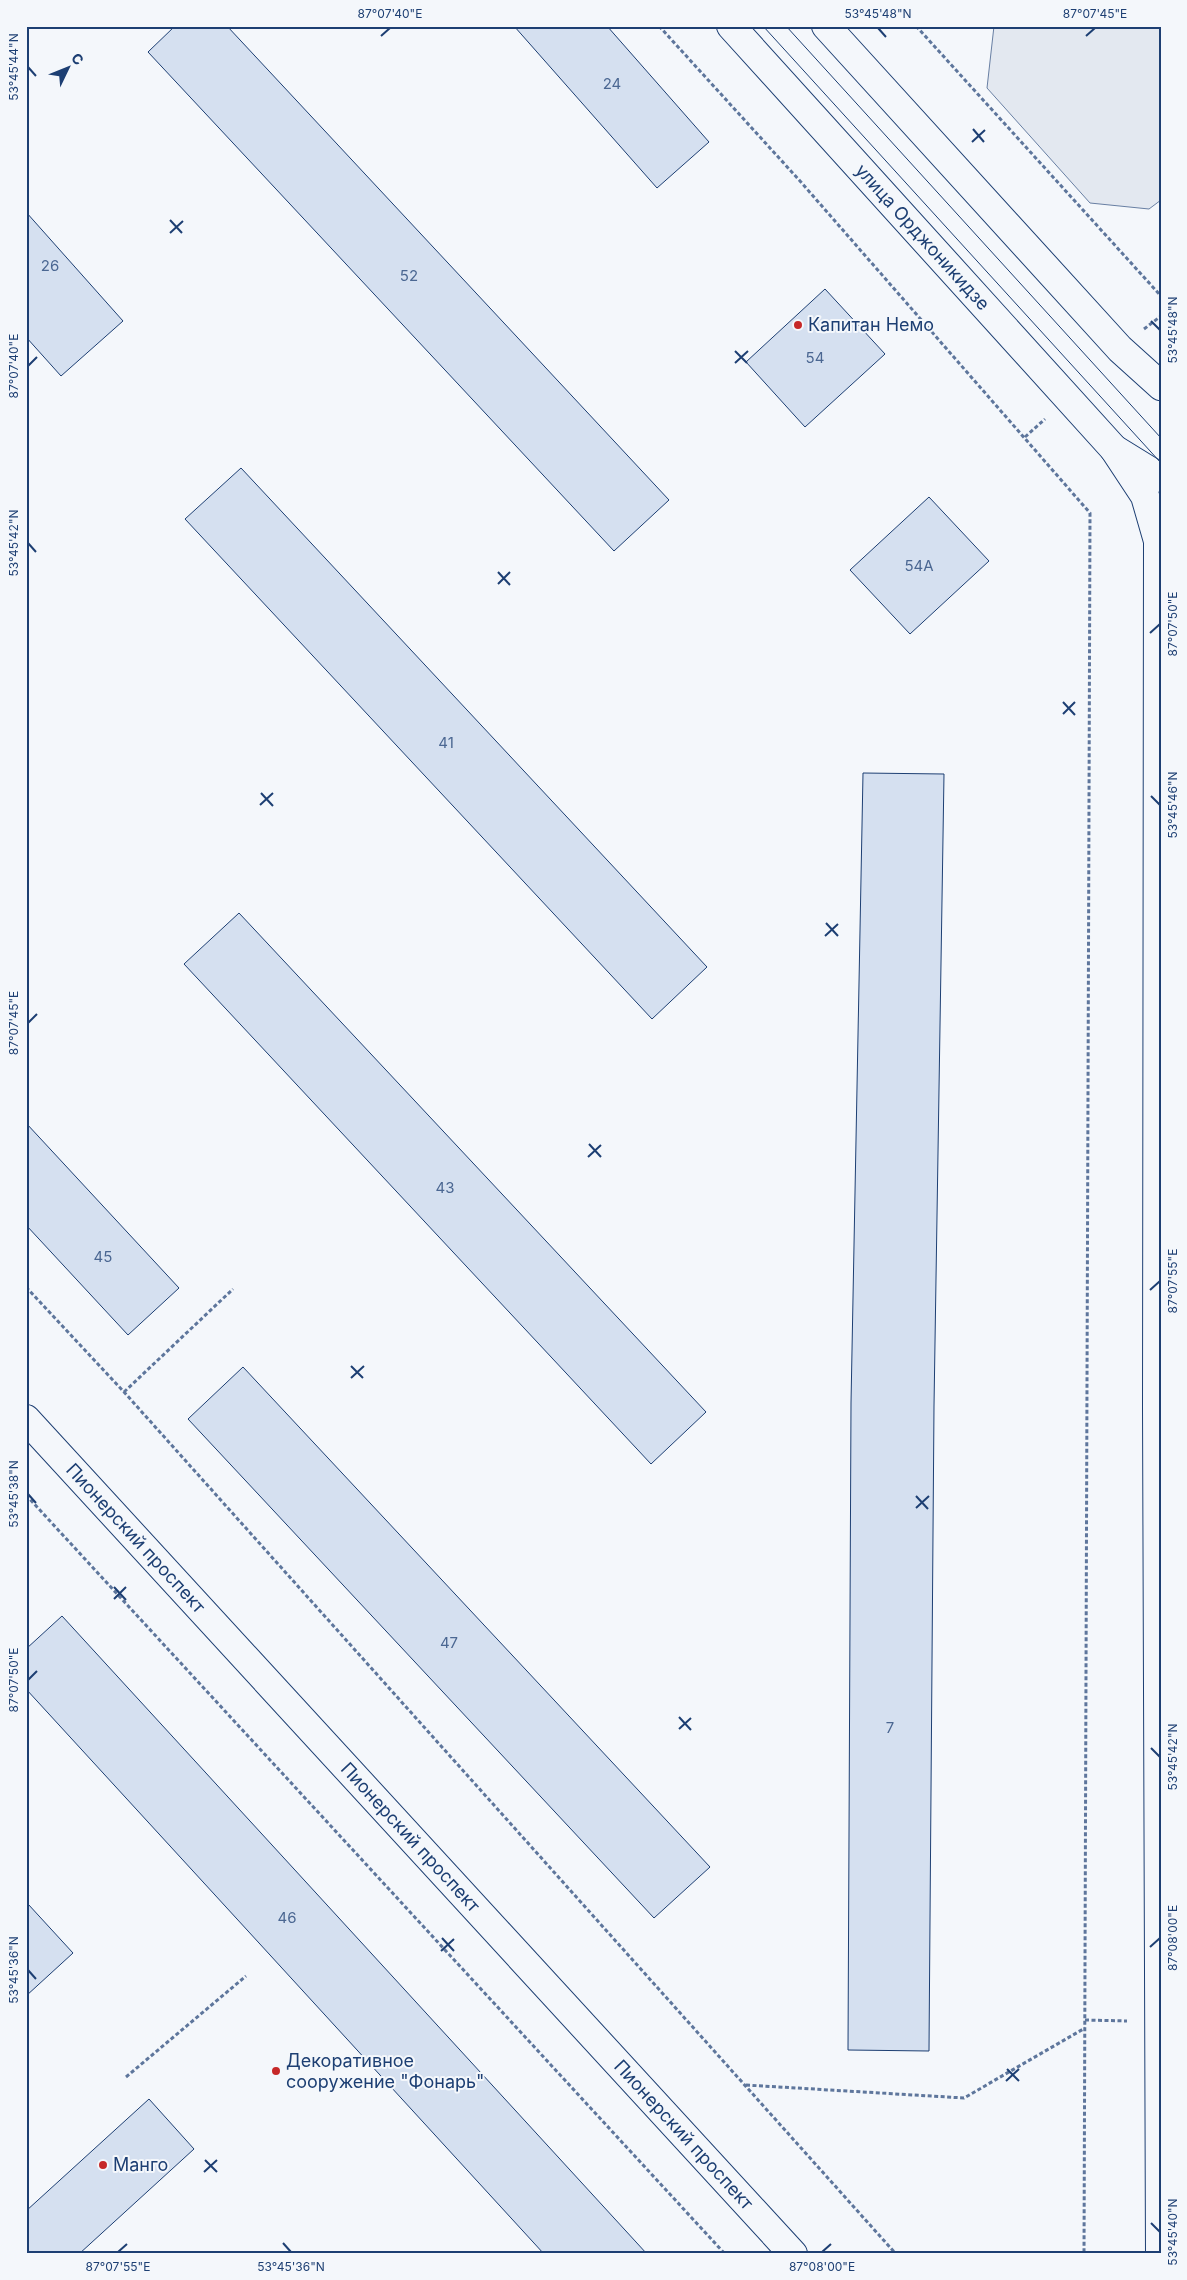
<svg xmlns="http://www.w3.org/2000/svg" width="1187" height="2280" font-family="Inter,sans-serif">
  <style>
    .parking { fill: #e3e8f0; stroke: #687fa3 }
    .building { fill: #d5e0f0; stroke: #1d3f73 }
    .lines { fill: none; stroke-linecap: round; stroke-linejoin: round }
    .street-casing { stroke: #1d3f73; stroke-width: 30 }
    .secondary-casing { stroke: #1d3f73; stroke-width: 30 }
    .path { stroke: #5e769c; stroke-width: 3; stroke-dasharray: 4 2.5; stroke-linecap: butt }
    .street { stroke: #f4f7fb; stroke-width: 28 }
    .secondary { stroke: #f4f7fb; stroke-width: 28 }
    .tram { stroke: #1d3f73; stroke-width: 1 }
    .ticks { fill: none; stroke: #1d3f73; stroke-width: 2 }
    .poi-dot { fill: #c62828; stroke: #f4f7fb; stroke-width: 2 }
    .labels { text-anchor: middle; stroke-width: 4; stroke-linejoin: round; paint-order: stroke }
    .number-label { font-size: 15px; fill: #4b6792 }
    .street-label { font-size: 18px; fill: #1d3f73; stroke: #f4f7fb }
    .poi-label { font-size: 18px; fill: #1d3f73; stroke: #f4f7fb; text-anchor: start }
    .neatline { fill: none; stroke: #1d3f73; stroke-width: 2 }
    .ticks-label { font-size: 12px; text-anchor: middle; fill: #1d3f73 }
  </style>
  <rect width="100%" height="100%" fill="#f4f7fb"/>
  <!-- parking -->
  <polygon class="parking" points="994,26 1161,26 1161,200 1149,209 1090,203 987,88"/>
  <!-- building -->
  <g class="building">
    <polygon points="175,26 227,26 669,500 614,551 148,52"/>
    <polygon points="514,26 607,26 709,142 657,188"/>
    <polygon points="26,212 123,321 61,376 26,337"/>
    <polygon points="825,289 885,354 805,427 746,362"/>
    <polygon points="241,468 707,967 652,1019 185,519"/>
    <polygon points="929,497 989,561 910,634 850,570"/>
    <polygon points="863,773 944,774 934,1406 929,2051 848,2050 851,1403"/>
    <polygon points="239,913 706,1412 651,1464 184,964"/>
    <polygon points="26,1123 179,1288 128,1335 26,1225"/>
    <polygon points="243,1367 710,1867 654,1918 188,1419"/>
    <polygon points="62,1616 316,1893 647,2254 544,2254 259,1943 26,1689 26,1649"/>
    <polygon points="28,1904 73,1953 26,1996 26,1905"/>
    <polygon points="149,2099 194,2149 79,2254 26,2254 26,2211"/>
  </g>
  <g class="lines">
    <!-- street casing -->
    <g class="street-casing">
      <polyline id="street" points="1114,449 1145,496 1158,541 1157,1407 1160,2254"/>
    </g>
    <!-- secondary casing -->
    <g class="secondary-casing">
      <g id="secondary">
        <path id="s1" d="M731,26L1114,449L1161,478"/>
        <polyline points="826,26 1120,349 1161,386"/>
        <path id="s2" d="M26,1419L793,2254"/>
      </g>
    </g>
    <!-- path -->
    <g class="path">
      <polyline points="659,26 800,181 1090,513 1084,2254"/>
      <polyline points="916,26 1161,296"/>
      <polyline points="1144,329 1161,316"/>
      <polyline points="1025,437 1045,419"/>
      <polyline points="26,1287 124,1392 896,2254"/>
      <polyline points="124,1392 233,1289"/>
      <polyline points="26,1495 725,2254"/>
      <polyline points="1085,2020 1127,2021"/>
      <polyline points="126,2077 246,1976"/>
      <polyline points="746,2085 964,2098 1085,2028"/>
    </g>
    <!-- street -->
    <use href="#street" class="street"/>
    <!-- secondary -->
    <use href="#secondary" class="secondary"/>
    <!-- tram -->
    <g class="tram">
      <polyline points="763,26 1161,463"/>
      <polyline points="786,26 1161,438"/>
    </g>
  </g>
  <!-- ticks -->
  <path class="ticks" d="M878,28L886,37M381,36L390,28M1086,36L1095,28M28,67L36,76M973,129L984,142M972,142L985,130M170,220L182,233M170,233L183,221M1151,321L1160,330M735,351L747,363M735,363L748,351M28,366L37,357M28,543L36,552M498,572L510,585M498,584L510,572M1150,633L1160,624M1063,702L1075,715M1063,714L1075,702M261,793L273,806M1151,796L1160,805M260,805L273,793M826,923L838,936M825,936L838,924M28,1023L37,1014M589,1144L601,1157M588,1157L601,1145M1150,1290L1160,1281M351,1366L363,1378M351,1378L364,1366M28,1494L36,1503M916,1496L928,1509M916,1508L929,1496M114,1587L126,1600M114,1599L126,1587M28,1680L37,1671M679,1717L691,1730M679,1729L691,1718M1151,1748L1160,1757M442,1938L454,1951M1150,1947L1160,1938M441,1951L454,1939M28,1970L36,1979M1007,2069L1019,2081M1006,2081L1019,2069M205,2160L217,2172M204,2172L217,2160M1151,2223L1160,2232M283,2243L291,2252M118,2252L127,2244M822,2252L831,2244"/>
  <!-- markers -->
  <g class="poi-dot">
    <circle cx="798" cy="325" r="5"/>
    <circle cx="276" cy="2071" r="5"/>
    <circle cx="103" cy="2165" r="5"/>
  </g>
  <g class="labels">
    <!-- number labels -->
    <g class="number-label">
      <text x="612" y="89">24</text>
      <text x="50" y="271">26</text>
      <text x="409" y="281">52</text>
      <text x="815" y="363">54</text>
      <text x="919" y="571">54А</text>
      <text x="446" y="748">41</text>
      <text x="445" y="1193">43</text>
      <text x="103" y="1262">45</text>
      <text x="449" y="1648">47</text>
      <text x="890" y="1733">7</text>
      <text x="287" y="1923">46</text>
    </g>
    <!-- street labels -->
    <g class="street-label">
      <text dy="6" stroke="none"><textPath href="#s1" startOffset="285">улица Орджоникидзе</textPath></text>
      <text dy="6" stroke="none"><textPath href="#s2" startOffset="162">Пионерский проспект</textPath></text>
      <text dy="6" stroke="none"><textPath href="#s2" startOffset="568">Пионерский проспект</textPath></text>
      <text dy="6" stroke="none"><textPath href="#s2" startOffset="972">Пионерский проспект</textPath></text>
    </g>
    <!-- poi labels -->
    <g class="poi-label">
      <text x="808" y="331">Капитан Немо</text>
      <text x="286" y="2067">Декоративное<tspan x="286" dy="21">сооружение "Фонарь"</tspan></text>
      <text x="113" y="2171">Манго</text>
    </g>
  </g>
  <!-- border -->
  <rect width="1187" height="2280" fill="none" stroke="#f4f7fb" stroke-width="55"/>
  <!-- north arrow -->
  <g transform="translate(68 68) rotate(47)" stroke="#f4f7fb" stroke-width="4" paint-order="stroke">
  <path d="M0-4L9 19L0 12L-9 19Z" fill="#1d3f73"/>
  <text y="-8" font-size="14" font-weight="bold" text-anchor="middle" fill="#1d3f73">С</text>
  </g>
  <rect x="28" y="28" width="1132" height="2224" class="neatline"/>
  <g class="ticks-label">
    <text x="390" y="18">87°07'40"E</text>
    <text x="878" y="18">53°45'48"N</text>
    <text x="1095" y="18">87°07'45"E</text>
    <text transform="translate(14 67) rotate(-90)" y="4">53°45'44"N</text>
    <text transform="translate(1173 330) rotate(-90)" y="4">53°45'48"N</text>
    <text transform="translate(14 366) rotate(-90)" y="4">87°07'40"E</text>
    <text transform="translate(14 543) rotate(-90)" y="4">53°45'42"N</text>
    <text transform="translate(1173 624) rotate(-90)" y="4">87°07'50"E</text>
    <text transform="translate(1173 805) rotate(-90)" y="4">53°45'46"N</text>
    <text transform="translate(14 1023) rotate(-90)" y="4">87°07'45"E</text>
    <text transform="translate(1173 1281) rotate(-90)" y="4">87°07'55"E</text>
    <text transform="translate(14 1494) rotate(-90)" y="4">53°45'38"N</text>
    <text transform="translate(14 1680) rotate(-90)" y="4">87°07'50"E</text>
    <text transform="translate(1173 1757) rotate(-90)" y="4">53°45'42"N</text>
    <text transform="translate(1173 1938) rotate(-90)" y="4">87°08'00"E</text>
    <text transform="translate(14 1970) rotate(-90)" y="4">53°45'36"N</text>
    <text transform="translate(1173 2232) rotate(-90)" y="4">53°45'40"N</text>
    <text x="118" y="2271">87°07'55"E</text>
    <text x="291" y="2271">53°45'36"N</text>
    <text x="822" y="2271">87°08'00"E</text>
  </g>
</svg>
